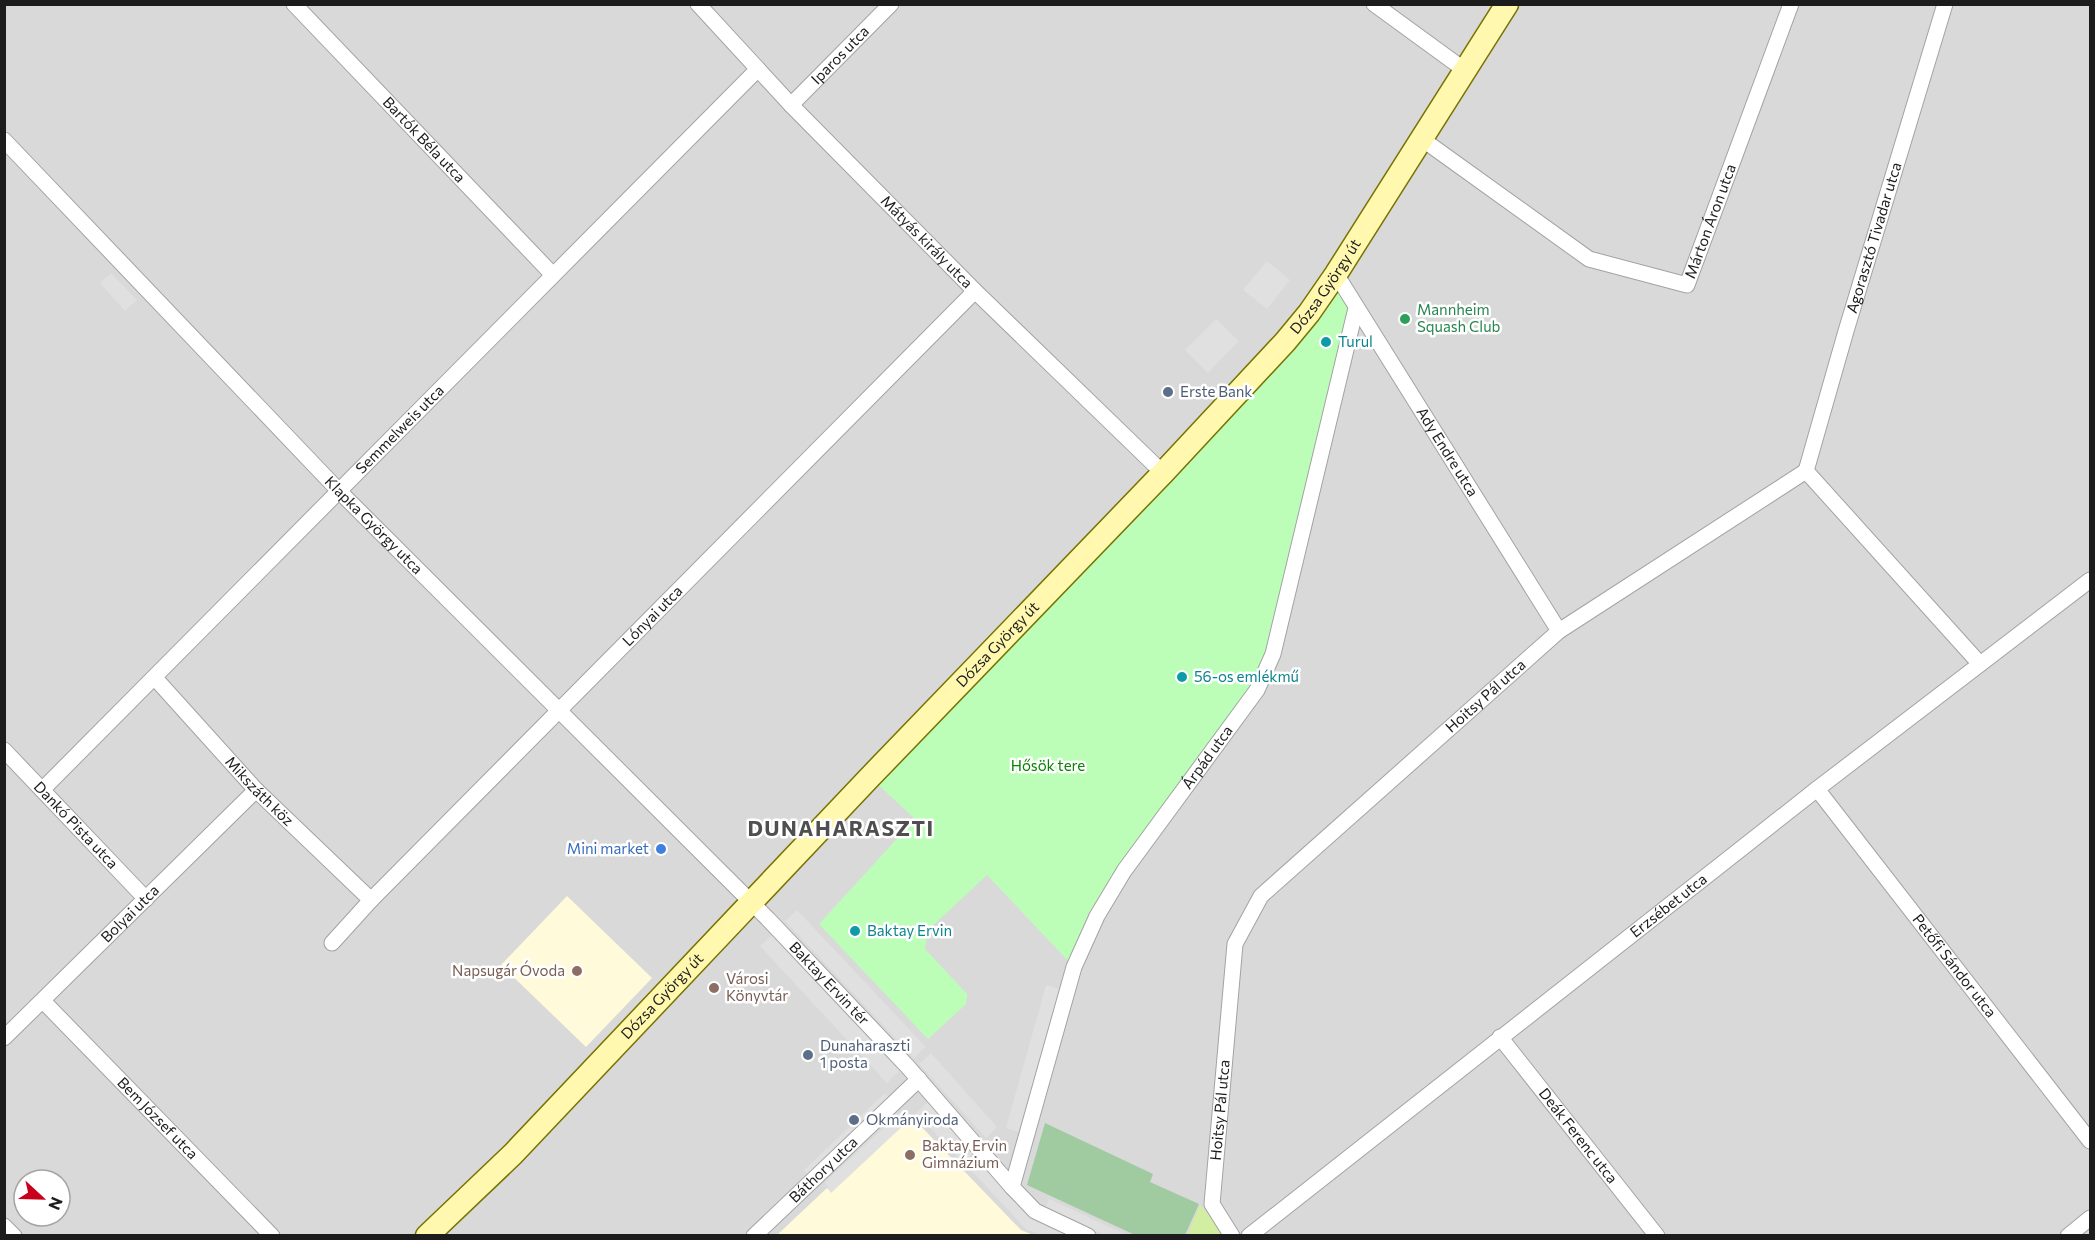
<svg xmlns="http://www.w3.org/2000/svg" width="2095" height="1240" font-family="Commissioner,sans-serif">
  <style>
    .residential { fill: #dad9d9; fill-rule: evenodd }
    .education { fill: #fffad9 }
    .grass { fill: #d1eea1 }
    .cemetery { fill: #a0caa0 }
    .park { fill: #bcfeb8 }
    .parking { fill: #e0e0e0 }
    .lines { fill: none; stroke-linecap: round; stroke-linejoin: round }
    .street-casing { stroke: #a3a3a3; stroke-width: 17 }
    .secondary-casing { stroke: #767300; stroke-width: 25 }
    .street { stroke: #fff; stroke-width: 15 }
    .secondary { stroke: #fff8ae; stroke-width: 22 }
    .leisure-dot { fill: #2e9e5b; stroke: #fff; stroke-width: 2 }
    .culture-dot { fill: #0f9aa8; stroke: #fff; stroke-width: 2 }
    .service-dot { fill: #5c6f8a; stroke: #fff; stroke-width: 2 }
    .shop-dot { fill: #3f7fe0; stroke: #fff; stroke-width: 2 }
    .education-dot { fill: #8d6e63; stroke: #fff; stroke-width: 2 }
    .labels { text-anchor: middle; stroke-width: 5; stroke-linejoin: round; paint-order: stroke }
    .street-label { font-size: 15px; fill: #1c1c1c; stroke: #fff }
    .leisure-label { font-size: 15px; fill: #27864d; stroke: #fff; text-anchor: start }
    .culture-label { font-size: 15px; fill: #0d838f; stroke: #fff; text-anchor: start }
    .service-label { font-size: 15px; fill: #4e5e75; stroke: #fff; text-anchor: start }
    .park-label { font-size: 15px; fill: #088302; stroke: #fff }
    .shop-label { font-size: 15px; fill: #366cbe; stroke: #fff; text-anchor: end }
    .education-label { font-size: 15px; fill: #785e54; stroke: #fff; text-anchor: start }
    .district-label { font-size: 21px; font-weight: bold; letter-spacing: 1.5px; fill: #4f4f4f; stroke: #fff }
  </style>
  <rect width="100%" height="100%" fill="#efe8e1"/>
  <!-- residential -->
  <path class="residential" d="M5,5H2090V1235L5,1236ZM24,1180H60V1216H24Z"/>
  <!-- education -->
  <g class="education">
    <polygon points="567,896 652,978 586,1047 501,965"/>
    <polygon points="912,1117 1021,1230 1033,1235 776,1236 827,1188 831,1192"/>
  </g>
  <!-- grass -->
  <polygon class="grass" points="1200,1205 1224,1232 1219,1235 1187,1236"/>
  <!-- cemetery -->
  <polygon class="cemetery" points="1045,1123 1153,1174 1150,1182 1199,1204 1185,1235 1135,1235 1027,1185"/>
  <!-- park -->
  <polygon class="park" points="1336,274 1351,299 1273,654 1124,871 1074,967 987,875 928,930 925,949 967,994 966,1004 928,1039 819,924 915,819 870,777"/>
  <!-- parking -->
  <g class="parking">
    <polygon points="1267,261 1290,280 1267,309 1243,290"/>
    <polygon points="111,273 137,300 125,311 100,283"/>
    <polygon points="1216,319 1239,341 1208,373 1185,350"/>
    <polygon points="797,910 926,1047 914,1058 785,921"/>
    <polygon points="772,935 899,1071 887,1083 760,946"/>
    <polygon points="1046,985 1062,990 1022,1133 1006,1128"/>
    <polygon points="931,1053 997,1127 986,1138 919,1064"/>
    <polygon points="885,1093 892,1101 811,1177 804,1170"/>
    <polygon points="928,1102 974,1152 963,1163 916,1113"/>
    <polygon points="903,1110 908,1121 831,1193 825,1182"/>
    <polygon points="980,1161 1032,1219 1070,1235 1040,1235 1026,1229 971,1170"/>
    <polygon points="1049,1199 1127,1235 1105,1235 1045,1208"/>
  </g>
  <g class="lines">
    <!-- street casing -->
    <g class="street-casing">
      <g id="street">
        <path id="s1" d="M294,4L553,275"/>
        <path id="s2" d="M698,4L791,105L975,291L1163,473"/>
        <polyline points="1374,4 1466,71"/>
        <path id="s3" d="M791,105L891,4"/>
        <path id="s4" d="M1422,139L1589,259L1687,285L1791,4"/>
        <path id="s5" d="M4,140L339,491L768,919L908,1067L1012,1187L1035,1211L1088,1236"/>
        <path id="s6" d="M1336,274L1559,631"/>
        <path id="s7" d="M1806,471L1846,331L1945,4"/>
        <polyline points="1806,471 1980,664"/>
        <path id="s8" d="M155,678L256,790L371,900"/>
        <path id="s9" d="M4,750L146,899"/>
        <path id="s10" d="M1817,789L2090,1141"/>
        <path id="s11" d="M42,790L758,69"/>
        <path id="s12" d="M332,943L371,900L975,291"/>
        <path id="s13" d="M43,1001L272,1236"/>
        <path id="s14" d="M1500,1037L1657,1236"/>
        <path id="s15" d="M4,1038L256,790"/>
        <path id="s16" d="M1012,1187L1074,967L1097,916L1124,871L1257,690L1273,654L1356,308"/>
        <polyline points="4,1226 14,1236"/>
        <path id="s17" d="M754,1236L919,1079"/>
        <path id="s18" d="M1232,1236L1212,1204L1235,944L1261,896L1559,631L1806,471"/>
        <path id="s19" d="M1249,1236L1817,789L2090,580"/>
        <polyline points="2068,1236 2090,1218"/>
      </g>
    </g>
    <!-- secondary casing -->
    <g class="secondary-casing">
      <g id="secondary">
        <path id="s20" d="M427,1236L513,1154L870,777L1163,473L1285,342L1309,313L1336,274L1507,4"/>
      </g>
    </g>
    <!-- street -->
    <use href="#street" class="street"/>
    <!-- secondary -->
    <use href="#secondary" class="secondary"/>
  </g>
  <!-- markers -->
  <circle class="leisure-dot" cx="1405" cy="319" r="6"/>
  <g class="culture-dot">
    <circle cx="1326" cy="342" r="6"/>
    <circle cx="1182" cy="677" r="6"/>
    <circle cx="855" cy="931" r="6"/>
  </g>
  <g class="service-dot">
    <circle cx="1168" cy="392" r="6"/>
    <circle cx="808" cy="1055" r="6"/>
    <circle cx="854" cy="1120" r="6"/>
  </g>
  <circle class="shop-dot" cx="661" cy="849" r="6"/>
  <g class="education-dot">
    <circle cx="577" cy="971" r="6"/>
    <circle cx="714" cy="988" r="6"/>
    <circle cx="910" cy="1155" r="6"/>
  </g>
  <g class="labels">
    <!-- street labels -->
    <g class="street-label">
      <text dy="5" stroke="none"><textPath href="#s3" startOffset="70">Iparos utca</textPath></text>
      <text dy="5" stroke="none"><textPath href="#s1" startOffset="188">Bartók Béla utca</textPath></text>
      <text dy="5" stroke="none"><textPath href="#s4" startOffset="375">Márton Áron utca</textPath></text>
      <text dy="5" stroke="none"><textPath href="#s7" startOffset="243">Agorasztó Tivadar utca</textPath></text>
      <text dy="5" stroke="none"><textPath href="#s2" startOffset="330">Mátyás király utca</textPath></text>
      <text dy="5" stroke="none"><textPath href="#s20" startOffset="1308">Dózsa György út</textPath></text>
      <text dy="5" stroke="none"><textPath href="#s11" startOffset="508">Semmelweis utca</textPath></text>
      <text dy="5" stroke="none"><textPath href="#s6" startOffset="210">Ady Endre utca</textPath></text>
      <text dy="5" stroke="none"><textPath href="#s5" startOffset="534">Klapka György utca</textPath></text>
      <text dy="5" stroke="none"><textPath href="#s12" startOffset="458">Lónyai utca</textPath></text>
      <text dy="5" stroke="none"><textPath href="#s20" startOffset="822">Dózsa György út</textPath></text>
      <text dy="5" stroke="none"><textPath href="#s18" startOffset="654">Hoitsy Pál utca</textPath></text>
      <text dy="5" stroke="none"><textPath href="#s16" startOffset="478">Árpád utca</textPath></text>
      <text dy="5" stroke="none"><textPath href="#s8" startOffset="154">Mikszáth köz</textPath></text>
      <text dy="5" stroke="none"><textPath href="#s9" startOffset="104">Dankó Pista utca</textPath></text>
      <text dy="5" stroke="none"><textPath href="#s19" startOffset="534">Erzsébet utca</textPath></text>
      <text dy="5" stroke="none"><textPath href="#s15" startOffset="177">Bolyai utca</textPath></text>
      <text dy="5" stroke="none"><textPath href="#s10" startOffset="224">Petőfi Sándor utca</textPath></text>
      <text dy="5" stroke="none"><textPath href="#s5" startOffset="1180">Baktay Ervin tér</textPath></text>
      <text dy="5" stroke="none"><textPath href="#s20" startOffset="336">Dózsa György út</textPath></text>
      <text dy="5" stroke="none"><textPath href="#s18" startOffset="132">Hoitsy Pál utca</textPath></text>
      <text dy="5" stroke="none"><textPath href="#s13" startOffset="164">Bem József utca</textPath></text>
      <text dy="5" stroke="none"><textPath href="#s14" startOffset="126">Deák Ferenc utca</textPath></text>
      <text dy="5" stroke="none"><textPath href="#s17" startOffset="96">Báthory utca</textPath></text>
    </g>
    <!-- leisure labels -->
    <g class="leisure-label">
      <text x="1417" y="315">Mannheim<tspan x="1417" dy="17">Squash Club</tspan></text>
    </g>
    <!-- culture labels -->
    <g class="culture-label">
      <text x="1338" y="347">Turul</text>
      <text x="1194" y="682">56-os emlékmű</text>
      <text x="867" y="936">Baktay Ervin</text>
    </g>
    <!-- service labels -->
    <g class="service-label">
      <text x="1180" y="397">Erste Bank</text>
      <text x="820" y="1051">Dunaharaszti<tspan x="820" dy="17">1 posta</tspan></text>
      <text x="866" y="1125">Okmányiroda</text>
    </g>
    <!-- park labels -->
    <g class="park-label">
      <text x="1048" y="771">Hősök tere</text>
    </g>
    <!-- shop labels -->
    <g class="shop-label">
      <text x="649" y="854">Mini market</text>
    </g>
    <!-- education labels -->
    <g class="education-label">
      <text x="565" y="976" text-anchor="end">Napsugár Óvoda</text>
      <text x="726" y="984">Városi<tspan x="726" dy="17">Könyvtár</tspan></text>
      <text x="922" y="1151">Baktay Ervin<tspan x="922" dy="17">Gimnázium</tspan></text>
    </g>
    <!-- district labels -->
    <g class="district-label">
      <text x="841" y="836">DUNAHARASZTI</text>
    </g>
  </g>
  <!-- border -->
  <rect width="2095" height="1240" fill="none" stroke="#1c1c1c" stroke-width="12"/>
  <!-- north arrow -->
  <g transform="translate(42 1198) rotate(112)"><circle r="28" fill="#ffffff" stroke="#a4a4a4" stroke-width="1.5"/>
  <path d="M0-4.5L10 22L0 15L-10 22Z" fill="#c8001b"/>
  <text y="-9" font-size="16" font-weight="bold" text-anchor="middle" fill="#1c1c1c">N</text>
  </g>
</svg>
